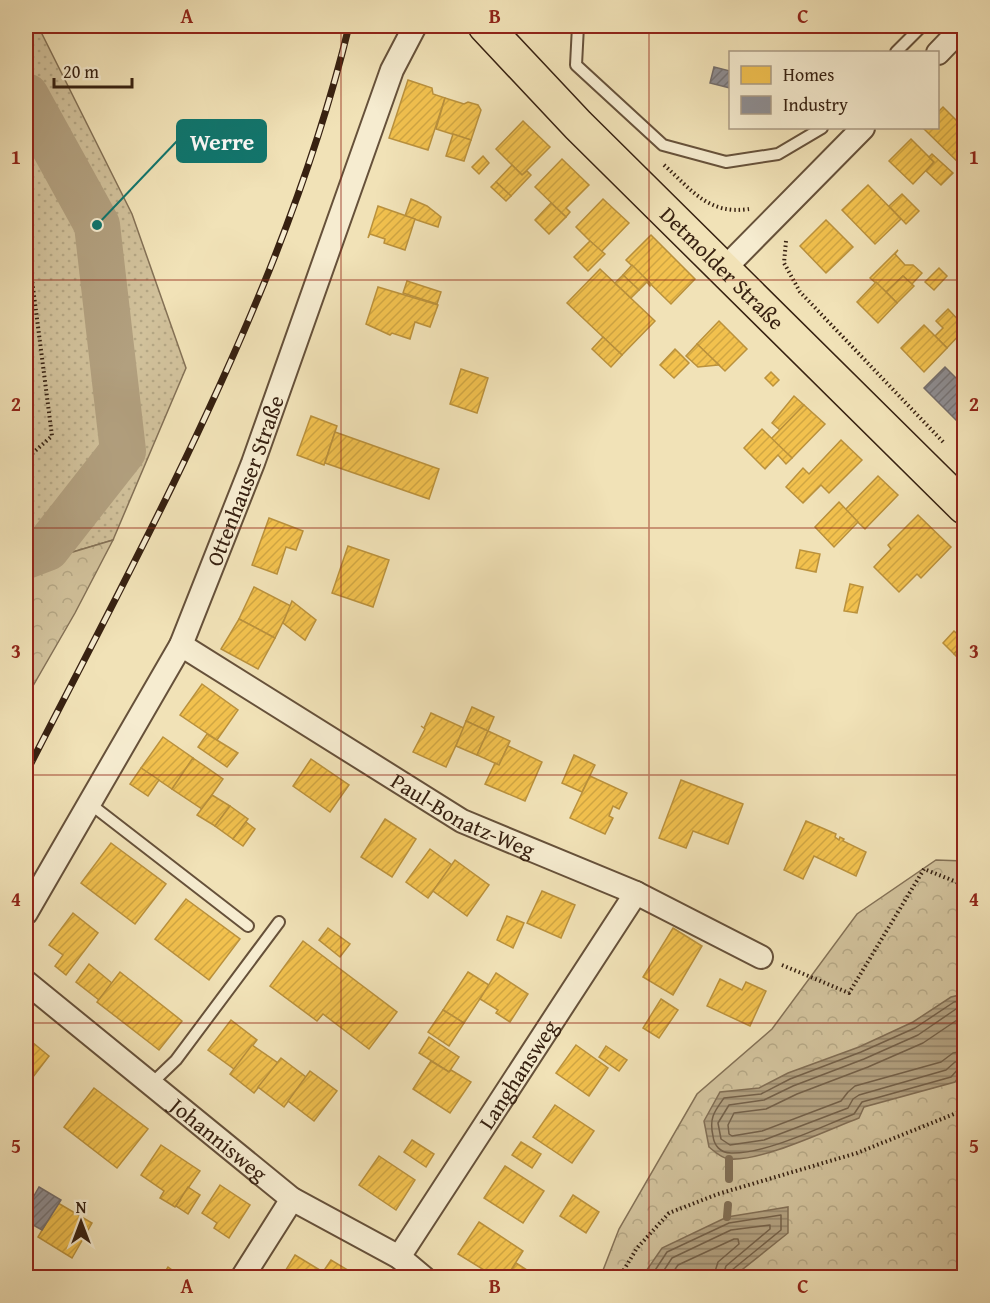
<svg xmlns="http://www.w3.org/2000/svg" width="990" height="1303" font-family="'Gentium Book Plus',serif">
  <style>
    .grass { fill: url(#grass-dots); stroke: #847156; stroke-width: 1.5 }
    .forest { fill: url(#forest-crowns); stroke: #847156; stroke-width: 1.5 }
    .water { fill: url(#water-rules); stroke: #816d53; stroke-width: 1.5 }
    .homes { fill: url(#homes-hatch); stroke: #ba913c; stroke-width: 1.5 }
    .industry { fill: url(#industry-hatch); stroke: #736d6b; stroke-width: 1.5 }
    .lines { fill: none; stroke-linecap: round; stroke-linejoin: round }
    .shore { stroke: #746048; stroke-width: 1.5 }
    .stream { stroke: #816d53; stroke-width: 8 }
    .river { stroke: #b2a07f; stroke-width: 46 }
    .lane-casing { stroke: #66513a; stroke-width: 14 }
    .street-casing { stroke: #66513a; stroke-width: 26 }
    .primary-casing { stroke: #372111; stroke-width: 36 }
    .path { stroke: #372111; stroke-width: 4; stroke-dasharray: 1.5 3; stroke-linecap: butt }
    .lane { stroke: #f6ecd0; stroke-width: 10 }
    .street { stroke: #f6ecd0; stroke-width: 22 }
    .primary { stroke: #f1e2b7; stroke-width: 33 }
    .rail-casing { stroke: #372111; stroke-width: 7 }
    .rail { stroke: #f6ecd0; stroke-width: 4.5; stroke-dasharray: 14; stroke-linecap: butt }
    .grid { fill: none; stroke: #8f2418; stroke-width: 1.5; stroke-opacity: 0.55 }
    .labels { text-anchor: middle; stroke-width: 6; stroke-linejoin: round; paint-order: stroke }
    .street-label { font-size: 22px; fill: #372111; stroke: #f6ecd0 }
    .leader { fill: none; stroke: #0f766e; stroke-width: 2 }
    .callout-dot { fill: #0f766e; stroke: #f6ecd0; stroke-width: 2 }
    .callout { fill: #0f766e; stroke: #0f766e; stroke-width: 2 }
    .callout-label { font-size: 24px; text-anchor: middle; font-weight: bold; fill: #fff }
    .neatline { fill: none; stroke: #8f2418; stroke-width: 2 }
    .grid-label { font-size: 20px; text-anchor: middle; font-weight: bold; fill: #8f2418 }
  </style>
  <defs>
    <pattern id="grass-dots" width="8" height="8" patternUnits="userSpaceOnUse" patternTransform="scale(1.5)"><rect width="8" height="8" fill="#d1c19b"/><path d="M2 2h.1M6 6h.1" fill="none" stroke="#b4a684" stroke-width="1.8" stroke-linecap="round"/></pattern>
    <pattern id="forest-crowns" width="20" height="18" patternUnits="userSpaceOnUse" patternTransform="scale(1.5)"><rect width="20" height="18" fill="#d1c19b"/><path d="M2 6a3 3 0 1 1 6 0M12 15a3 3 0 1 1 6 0" fill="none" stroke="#b4a684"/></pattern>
    <pattern id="water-rules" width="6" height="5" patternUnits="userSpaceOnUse" patternTransform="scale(1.5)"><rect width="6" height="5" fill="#b2a07f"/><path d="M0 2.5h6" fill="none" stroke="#928267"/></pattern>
    <pattern id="homes-hatch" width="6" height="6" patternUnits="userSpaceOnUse" patternTransform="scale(1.5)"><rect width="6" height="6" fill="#f2c14e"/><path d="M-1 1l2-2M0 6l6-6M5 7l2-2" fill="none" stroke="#d0a643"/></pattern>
    <pattern id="industry-hatch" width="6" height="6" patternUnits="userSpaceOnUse" patternTransform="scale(1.5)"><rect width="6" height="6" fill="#8d8d92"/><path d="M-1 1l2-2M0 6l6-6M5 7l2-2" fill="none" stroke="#747376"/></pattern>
  </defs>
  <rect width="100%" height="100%" fill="#f1e2b7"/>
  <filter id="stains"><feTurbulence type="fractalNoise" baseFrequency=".00333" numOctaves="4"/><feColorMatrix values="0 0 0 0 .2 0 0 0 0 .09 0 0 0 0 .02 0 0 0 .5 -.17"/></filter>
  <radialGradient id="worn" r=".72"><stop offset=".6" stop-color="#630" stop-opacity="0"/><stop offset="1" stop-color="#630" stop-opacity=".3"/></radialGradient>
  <!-- grass -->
  <polygon class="grass" points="26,26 38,26 132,214 186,368 113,540 26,566"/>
  <!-- forest -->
  <g class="forest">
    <polygon points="113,540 75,613 26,698 26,566"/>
    <polygon points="936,860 964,861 964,1277 600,1278 619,1229 697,1094 772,1029 857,914"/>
  </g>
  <!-- water -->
  <g class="water">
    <path d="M964,994V1070L955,1082L864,1107L859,1118C827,1130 761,1162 729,1159C721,1158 715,1152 709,1147L704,1121L720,1092L759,1088L788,1073L859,1047L913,1022L951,997Z"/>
    <polygon points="788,1207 788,1233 733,1277 642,1277 662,1248 727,1217"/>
  </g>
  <!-- homes -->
  <g class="homes">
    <polygon points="408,80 432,88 433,94 445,98 428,150 389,138"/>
    <polygon points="445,98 464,104 468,102 478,105 481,110 471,140 436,129"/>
    <polygon points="943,107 964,128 964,168 923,128 938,128 938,112"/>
    <polygon points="523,121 550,147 522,175 496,149"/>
    <polygon points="453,134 471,140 464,161 446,156"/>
    <polygon points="911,139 934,162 913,184 889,161"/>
    <polygon points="932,154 953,173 941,185 926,171 934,162 929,157"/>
    <polygon points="483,156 489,163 479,174 472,167"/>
    <polygon points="562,159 589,185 566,208 570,212 566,217 535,187"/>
    <polygon points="512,165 522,175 527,171 531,175 511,196 496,182"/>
    <polygon points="496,182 511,196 506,201 491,187"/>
    <polygon points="868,185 901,219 875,244 842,210"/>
    <polygon points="902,194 919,211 906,224 889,206"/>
    <polygon points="411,199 427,206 441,217 438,227 405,216"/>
    <polygon points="603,199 629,223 601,252 576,227"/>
    <polygon points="551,203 566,217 549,234 535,220"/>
    <polygon points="378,206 415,219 405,250 384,243 385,239 370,234 368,238"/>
    <polygon points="826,220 853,247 826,273 800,246"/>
    <polygon points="651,235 695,279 671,304 626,260"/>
    <polygon points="590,241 605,254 588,271 574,257"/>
    <polygon points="898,250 895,254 905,265 913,265 922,273 912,284 903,276 886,292 870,278"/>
    <polygon points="632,265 651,284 650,286 647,282 639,290 623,275"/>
    <polygon points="939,268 947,276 934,290 925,282"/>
    <polygon points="600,269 655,321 622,355 567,303"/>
    <polygon points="623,275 639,290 631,298 615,283"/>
    <polygon points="903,276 914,286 897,303 886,292"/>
    <polygon points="407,281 441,292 437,304 403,293"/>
    <polygon points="876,282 897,303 878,323 857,302"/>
    <polygon points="378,287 438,305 430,327 415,322 410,339 392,333 390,335 366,324"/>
    <polygon points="948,309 964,326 964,330 947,348 935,336 943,328 936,321"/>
    <polygon points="719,321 747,349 725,371 697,344"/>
    <polygon points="924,325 947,348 924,372 901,348"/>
    <polygon points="603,337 622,355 611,367 592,349"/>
    <polygon points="697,344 719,365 698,367 686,356"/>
    <polygon points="675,349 689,363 674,378 660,365"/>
    <polygon points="461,369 488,378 477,413 450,404"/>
    <polygon points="771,372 779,380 773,386 765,378"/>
    <polygon points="794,396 804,405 780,430 772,423"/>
    <polygon points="804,405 825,424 792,458 771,439"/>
    <polygon points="311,416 337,426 324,465 297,455"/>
    <polygon points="762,429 792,458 786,464 778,455 765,469 744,448"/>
    <polygon points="335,432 439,469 429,499 325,463"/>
    <polygon points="841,440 862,460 829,493 821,485 803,503 786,487 803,468 809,474"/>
    <polygon points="878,476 898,495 865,529 845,510"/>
    <polygon points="839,502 858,522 834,547 815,527"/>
    <polygon points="918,515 951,547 921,578 917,574 899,592 874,567 891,549 888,545"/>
    <polygon points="269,518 303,531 296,550 286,547 277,574 252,565"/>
    <polygon points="348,546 389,560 373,607 332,593"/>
    <polygon points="800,550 820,554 816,572 796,568"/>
    <polygon points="850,584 863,587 857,613 844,611"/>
    <polygon points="254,587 291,606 275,638 239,619"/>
    <polygon points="292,601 316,620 305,640 283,623"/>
    <polygon points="239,619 275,638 258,669 221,649"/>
    <polygon points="954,631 964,640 964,643 954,654 943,643"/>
    <polygon points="964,643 964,664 954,654"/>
    <polygon points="202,684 238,710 217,740 180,715"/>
    <polygon points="472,707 494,717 488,731 466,721"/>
    <polygon points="431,713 464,728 446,767 413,752 425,729 421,726 424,728"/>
    <polygon points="466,721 488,731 477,755 456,746"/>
    <polygon points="488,731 510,741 499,765 477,755"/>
    <polygon points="207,734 238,753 227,767 198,747"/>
    <polygon points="163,737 193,758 172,789 141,768"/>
    <polygon points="508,746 542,762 525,801 485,784 495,763 499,765"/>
    <polygon points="574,755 595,765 582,792 562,783"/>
    <polygon points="193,758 223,779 202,809 172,789"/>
    <polygon points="311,759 349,785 330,812 293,786"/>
    <polygon points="141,768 159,780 148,796 130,784"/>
    <polygon points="590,776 627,793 619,809 613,806 609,816 613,818 605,834 570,818"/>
    <polygon points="681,780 743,804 728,844 693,831 686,848 659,838"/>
    <polygon points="212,795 230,806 215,826 197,815"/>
    <polygon points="230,806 248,819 233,839 215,826"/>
    <polygon points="385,819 416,839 392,877 361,857"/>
    <polygon points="806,821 836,834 835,837 839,840 840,837 844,839 843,841 866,852 856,876 814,856 803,879 784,870"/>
    <polygon points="246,822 255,829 243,846 233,839"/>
    <polygon points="111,843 166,884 135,924 81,883"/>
    <polygon points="430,849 452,865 428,898 406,882"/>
    <polygon points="455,860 489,885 467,916 433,891"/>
    <polygon points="542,891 575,905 561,938 527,923"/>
    <polygon points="186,899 240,939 209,980 155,939"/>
    <polygon points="73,913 98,933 66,975 55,966 63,955 49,945"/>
    <polygon points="507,916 524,923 513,948 497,940"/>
    <polygon points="328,928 350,944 340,957 319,940"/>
    <polygon points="673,928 702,946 673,995 643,977"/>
    <polygon points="303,941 397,1012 369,1049 323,1014 317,1021 270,986"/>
    <polygon points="89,964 112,983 99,1000 76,982"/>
    <polygon points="120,972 182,1021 159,1050 97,1002"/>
    <polygon points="468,972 489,985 464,1023 443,1010"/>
    <polygon points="496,973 528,994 510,1022 496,1013 498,1010 480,999"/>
    <polygon points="720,979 742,990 746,982 766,991 750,1026 707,1006"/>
    <polygon points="661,999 678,1010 659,1038 643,1028"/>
    <polygon points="443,1010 464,1023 449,1046 428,1032"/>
    <polygon points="231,1020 257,1040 234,1069 208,1050"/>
    <polygon points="26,1037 49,1056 26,1086"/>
    <polygon points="429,1037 459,1057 449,1072 419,1053"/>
    <polygon points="252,1045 278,1063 254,1093 230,1074"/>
    <polygon points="576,1045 608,1068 589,1096 556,1073"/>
    <polygon points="606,1046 627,1060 619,1071 599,1057"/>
    <polygon points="281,1058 306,1077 284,1107 258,1087"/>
    <polygon points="431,1061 449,1072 451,1070 471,1082 450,1113 413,1089"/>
    <polygon points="310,1071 337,1091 314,1121 288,1101"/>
    <polygon points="94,1088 148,1129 117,1168 64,1127"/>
    <polygon points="555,1105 594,1131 572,1163 533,1137"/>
    <polygon points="412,1140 434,1154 426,1167 404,1152"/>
    <polygon points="521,1142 541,1154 532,1168 512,1155"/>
    <polygon points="161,1145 200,1171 175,1207 160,1198 164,1191 141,1175"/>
    <polygon points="379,1156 415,1180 396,1210 359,1185"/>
    <polygon points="505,1166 544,1191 523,1223 484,1198"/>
    <polygon points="220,1185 250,1205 229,1238 214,1228 217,1223 202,1213"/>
    <polygon points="188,1187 200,1195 188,1214 176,1206"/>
    <polygon points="573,1195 599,1212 586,1233 560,1216"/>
    <polygon points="58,1203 92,1223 72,1258 38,1237"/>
    <polygon points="479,1222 523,1251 506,1278 497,1278 458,1254"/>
    <polygon points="295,1255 323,1272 331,1260 361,1278 281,1278"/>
    <polygon points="516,1263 530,1272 526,1278 506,1278"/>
    <polygon points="168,1267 183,1278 161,1278"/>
  </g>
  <!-- industry -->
  <g class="industry">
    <polygon points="714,67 730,71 730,88 710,83"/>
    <polygon points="945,367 964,386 964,428 924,388"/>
    <polygon points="39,1187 61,1200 42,1230 26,1221 26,1210"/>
  </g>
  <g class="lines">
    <!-- shore -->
    <g class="shore">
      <path d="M964,1000L954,1002L915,1028L861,1052L790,1079L761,1094L724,1098C714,1112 709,1118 713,1136C714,1145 720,1153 731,1153C766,1154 820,1127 854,1114L862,1102L951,1077L959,1068L964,1067"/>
      <polyline points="964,1008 956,1009 918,1035 864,1059 793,1086 764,1100 729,1105 718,1123 721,1139 730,1145 764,1140 848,1108 853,1099 859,1095 946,1070 955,1062 964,1060"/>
      <polyline points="964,1017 960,1018 923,1043 868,1067 797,1094 766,1109 734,1113 728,1125 729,1134 732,1136 762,1131 841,1101 848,1092 855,1086 941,1062 953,1053 964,1051"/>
      <polyline points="650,1278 667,1252 729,1223 781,1215 781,1230 732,1270 730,1278"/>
      <polyline points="659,1278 672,1258 731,1230 770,1225 770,1229 726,1266 722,1278"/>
      <polyline points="669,1278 678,1265 734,1239 738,1239 739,1244 718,1262 713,1278"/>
    </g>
    <!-- stream -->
    <g class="stream">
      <polyline points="729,1179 729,1159"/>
      <polyline points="727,1217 728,1205"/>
    </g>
    <!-- river -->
    <polyline class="river" points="26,96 97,225 123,451 47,548 26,556"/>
    <!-- lane casing -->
    <g class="lane-casing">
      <g id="lane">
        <polyline points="578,26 576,65 663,145 726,162 778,154 822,128"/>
        <polyline points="896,52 922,26"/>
        <polyline points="89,803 248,926"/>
        <polyline points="151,1084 176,1060 279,922"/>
      </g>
    </g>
    <!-- street casing -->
    <g class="street-casing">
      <g id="street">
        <polyline points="938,53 964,26"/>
        <polyline points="723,270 863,128"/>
        <path id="s1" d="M181,645L462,821L636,893L761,957"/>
        <path id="s2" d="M26,913L181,645L253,463L392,70L415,26"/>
        <path id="s3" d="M26,982L292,1199L399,1257L424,1278"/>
        <path id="s4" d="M399,1257L636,893"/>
        <polyline points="242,1278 292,1199"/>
      </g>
    </g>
    <!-- primary casing -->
    <g class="primary-casing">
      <g id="primary">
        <path id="s5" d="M485,26L578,125L964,507"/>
      </g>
    </g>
    <!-- path -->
    <g class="path">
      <path d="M664,165C692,190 708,215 749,209"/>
      <polyline points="26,233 52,436 26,459"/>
      <polyline points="786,241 784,263 800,292 945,444"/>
      <polyline points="782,965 849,993 924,869 964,885"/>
      <polyline points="619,1278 637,1248 669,1213 718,1194 857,1153 964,1110"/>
    </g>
    <!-- lane -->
    <use href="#lane" class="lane"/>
    <!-- street -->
    <use href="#street" class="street"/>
    <!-- primary -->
    <use href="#primary" class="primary"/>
    <!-- rail casing -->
    <g class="rail-casing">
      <path id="rail" d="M26,773C111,607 199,444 269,271C301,191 329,109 349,26"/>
    </g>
    <!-- rail -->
    <use href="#rail" class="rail"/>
  </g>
  <!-- grid -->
  <path class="grid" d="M341,26V1278M649,26V1278M26,280H964M26,528H964M26,775H964M26,1023H964"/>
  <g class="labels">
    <!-- street labels -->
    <g class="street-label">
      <text dy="8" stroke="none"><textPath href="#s5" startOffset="339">Detmolder Straße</textPath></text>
      <text dy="8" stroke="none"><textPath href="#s2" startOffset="486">Ottenhauser Straße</textPath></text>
      <text dy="8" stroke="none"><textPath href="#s1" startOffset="330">Paul-Bonatz-Weg</textPath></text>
      <text dy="8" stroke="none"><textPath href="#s4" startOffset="218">Langhansweg</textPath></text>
      <text dy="8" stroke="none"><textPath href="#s3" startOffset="249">Johannisweg</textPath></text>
    </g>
  </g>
  <!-- callouts -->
  <path class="leader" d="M97 225L177 141"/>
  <circle class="callout-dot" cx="97" cy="225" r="6"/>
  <rect class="callout" x="177" y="120" width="89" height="42" rx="6"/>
  <g class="callout-label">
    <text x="222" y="150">Werre</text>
  </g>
  <!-- margin -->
  <rect width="990" height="1303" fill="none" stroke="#f1e2b7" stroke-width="66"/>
  <!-- legend -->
  <rect x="729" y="51" width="210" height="78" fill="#f6ecd0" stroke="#aa9b84" stroke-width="1.5"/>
  <rect x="741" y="66" width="30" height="18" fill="#f2c14e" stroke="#aa9b84" stroke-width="1.5"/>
  <text x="783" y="81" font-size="18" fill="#372111">Homes</text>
  <rect x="741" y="96" width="30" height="18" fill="#8d8d92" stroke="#aa9b84" stroke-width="1.5"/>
  <text x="783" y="111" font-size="18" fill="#372111">Industry</text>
  <!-- north arrow -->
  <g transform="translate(81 1222)" stroke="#f6ecd0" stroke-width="4.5" paint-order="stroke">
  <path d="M0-4.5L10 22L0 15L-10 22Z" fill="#372111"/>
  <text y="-9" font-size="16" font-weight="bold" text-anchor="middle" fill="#372111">N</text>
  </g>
  <!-- scale -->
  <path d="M54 78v9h78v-9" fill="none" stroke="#372111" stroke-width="3"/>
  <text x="63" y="78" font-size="18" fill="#372111" stroke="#f6ecd0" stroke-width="4.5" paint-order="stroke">20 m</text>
  <rect x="33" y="33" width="924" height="1237" class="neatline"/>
  <g class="grid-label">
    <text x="187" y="23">A</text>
    <text x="495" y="23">B</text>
    <text x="803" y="23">C</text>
    <text x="16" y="164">1</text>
    <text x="974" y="164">1</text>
    <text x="16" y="411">2</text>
    <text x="974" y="411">2</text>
    <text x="16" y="658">3</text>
    <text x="974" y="658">3</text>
    <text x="16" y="906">4</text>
    <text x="974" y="906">4</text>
    <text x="16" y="1153">5</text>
    <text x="974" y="1153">5</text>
    <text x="187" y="1293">A</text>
    <text x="495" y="1293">B</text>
    <text x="803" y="1293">C</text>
  </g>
  <rect width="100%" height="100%" filter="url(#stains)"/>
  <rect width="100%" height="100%" fill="url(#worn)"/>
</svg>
